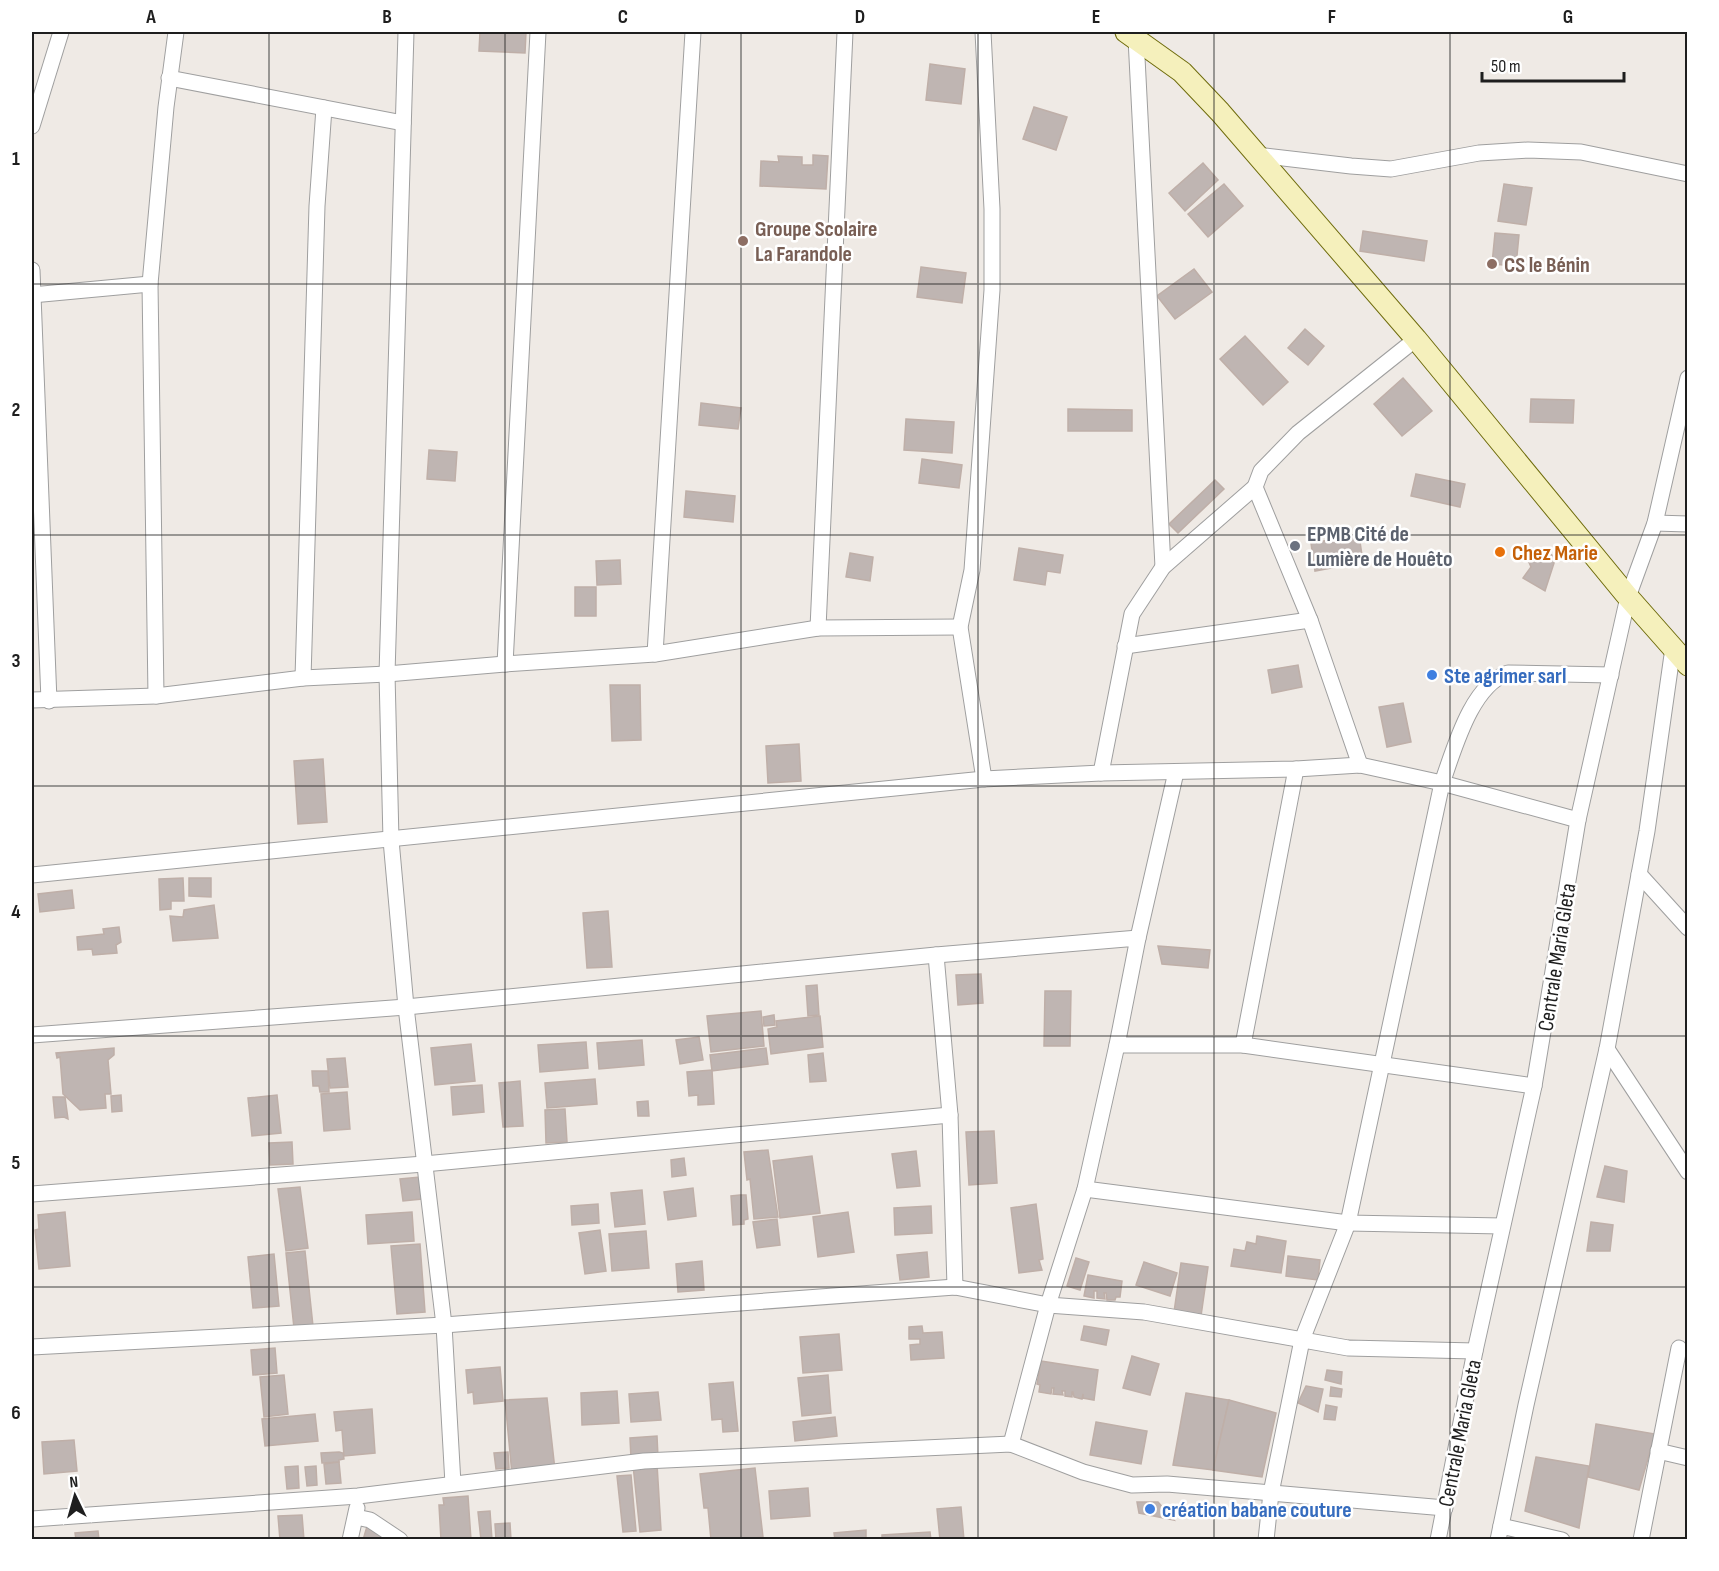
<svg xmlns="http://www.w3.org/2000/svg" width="1719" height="1571" font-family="'Sofia Sans Condensed',sans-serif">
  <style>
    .building { fill: #bfb5b2; stroke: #bfafa8; stroke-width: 1.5 }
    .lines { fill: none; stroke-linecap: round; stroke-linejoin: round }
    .street-casing { stroke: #9f9f9f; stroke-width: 17 }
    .secondary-casing { stroke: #6f6c0c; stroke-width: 23 }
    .street { stroke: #fff; stroke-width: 15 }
    .secondary { stroke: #f5f0bc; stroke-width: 21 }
    .grid { fill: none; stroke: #1e1e1e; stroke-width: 1.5; stroke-opacity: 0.55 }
    .education-dot { fill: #8d6e63; stroke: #fff; stroke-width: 2 }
    .worship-dot { fill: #6b7280; stroke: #fff; stroke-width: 2 }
    .food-dot { fill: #e8710a; stroke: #fff; stroke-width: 2 }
    .shop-dot { fill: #3f7fe0; stroke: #fff; stroke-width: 2 }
    .labels { text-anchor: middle; stroke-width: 5; stroke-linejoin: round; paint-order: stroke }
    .education-label { font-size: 22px; font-weight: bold; fill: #785e54; stroke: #fff; text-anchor: start }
    .worship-label { font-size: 22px; font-weight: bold; fill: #5b616d; stroke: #fff; text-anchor: start }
    .food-label { font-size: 22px; font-weight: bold; fill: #c56008; stroke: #fff; text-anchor: start }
    .shop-label { font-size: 22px; font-weight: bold; fill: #366cbe; stroke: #fff; text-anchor: start }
    .street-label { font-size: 22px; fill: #1e1e1e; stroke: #fff }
    .neatline { fill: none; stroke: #1e1e1e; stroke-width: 2 }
    .grid-label { font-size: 20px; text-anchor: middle; font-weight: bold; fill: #1e1e1e }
  </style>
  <rect width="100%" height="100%" fill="#efeae5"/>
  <!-- building -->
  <g class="building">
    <polygon points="480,32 526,32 525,53 479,51"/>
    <polygon points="930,64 965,69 961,104 926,100"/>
    <polygon points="1034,107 1067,117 1056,150 1023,139"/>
    <polygon points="813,155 828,156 826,189 760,186 761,161 779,162 778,156 802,157 802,165 813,165"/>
    <polygon points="1203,163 1218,180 1185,211 1169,193"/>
    <polygon points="1224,184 1243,206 1208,237 1188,214"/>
    <polygon points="1504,184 1532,188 1526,225 1498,221"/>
    <polygon points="1363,231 1427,241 1424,261 1360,251"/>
    <polygon points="1495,233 1519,235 1516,266 1492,264"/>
    <polygon points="921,267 966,273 962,303 917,297"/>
    <polygon points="1194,269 1212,292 1175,319 1157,296"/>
    <polygon points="1305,329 1324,346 1308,365 1288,348"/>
    <polygon points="1245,336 1288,382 1263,405 1220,359"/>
    <polygon points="1403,378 1432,411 1402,436 1374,404"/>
    <polygon points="1531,399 1574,400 1573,423 1530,422"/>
    <polygon points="701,403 741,408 738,429 699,425"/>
    <polygon points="1068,409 1132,410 1132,431 1068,431"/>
    <polygon points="906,419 954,422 952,453 904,450"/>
    <polygon points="429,450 457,452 455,481 427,479"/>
    <polygon points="922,459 962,465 959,488 919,483"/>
    <polygon points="1416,474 1465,484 1460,507 1411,496"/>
    <polygon points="1215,480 1224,489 1178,533 1169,524"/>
    <polygon points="686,491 735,496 733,522 684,517"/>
    <polygon points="1359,535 1363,562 1315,571 1311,543"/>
    <polygon points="1019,548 1063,555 1060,573 1047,571 1045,585 1014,580"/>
    <polygon points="1536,548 1556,557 1545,591 1523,578 1531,567 1528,560"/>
    <polygon points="850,553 873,557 870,581 846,577"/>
    <polygon points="620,560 621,584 597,585 596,561"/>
    <rect x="575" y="587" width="21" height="29"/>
    <polygon points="1298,665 1302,687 1272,693 1268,670"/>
    <polygon points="610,685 640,685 641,740 612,741"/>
    <polygon points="1403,703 1411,742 1387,747 1379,707"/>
    <polygon points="799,744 801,781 768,783 766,746"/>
    <polygon points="323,759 327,822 298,824 294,761"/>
    <polygon points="183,878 184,901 171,901 171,909 160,910 159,879"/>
    <polygon points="189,878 211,878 211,897 189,896"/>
    <polygon points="72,890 74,908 40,912 38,894"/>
    <polygon points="214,905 218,938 173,941 170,916 183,917 184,910"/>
    <polygon points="608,911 612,967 587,968 583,913"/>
    <polygon points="119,927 121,942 116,945 117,953 93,955 92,949 78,950 77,937 104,934 103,929"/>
    <polygon points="1158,946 1210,950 1208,968 1162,964"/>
    <polygon points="981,974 983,1003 958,1005 956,975"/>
    <polygon points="817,985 819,1015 808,1016 806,986"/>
    <polygon points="1045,991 1071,991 1070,1046 1044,1046"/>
    <polygon points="761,1011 764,1046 711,1052 707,1016"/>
    <polygon points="774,1015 775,1025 764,1026 763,1017"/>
    <polygon points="820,1016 823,1047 771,1054 768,1029 777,1027 776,1021"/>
    <polygon points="699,1037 703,1060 680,1064 676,1040"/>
    <polygon points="642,1040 644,1065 599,1069 597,1043"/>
    <polygon points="586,1042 588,1068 540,1072 538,1045"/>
    <polygon points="471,1044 475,1081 435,1085 431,1048"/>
    <polygon points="114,1048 114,1055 108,1060 111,1094 105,1094 106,1108 80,1110 63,1094 60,1057 57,1058 56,1053"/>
    <polygon points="766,1048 768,1064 712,1071 710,1055"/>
    <polygon points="823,1053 826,1081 810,1082 808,1055"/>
    <polygon points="345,1058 348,1087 330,1088 327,1059"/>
    <polygon points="712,1070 714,1104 698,1105 698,1095 689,1096 687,1072"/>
    <polygon points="312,1071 328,1071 329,1092 320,1092 319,1086 313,1086"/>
    <polygon points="595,1079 597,1104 547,1108 545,1083"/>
    <polygon points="520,1081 523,1126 503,1127 499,1083"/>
    <polygon points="482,1085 484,1112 453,1115 451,1087"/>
    <polygon points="347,1092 350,1129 324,1131 321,1094"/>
    <polygon points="121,1095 122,1111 112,1112 111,1096"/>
    <polygon points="277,1095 281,1133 252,1136 248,1098"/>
    <polygon points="53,1097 65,1097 68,1119 64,1117 55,1118"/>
    <polygon points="648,1101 649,1116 638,1116 637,1102"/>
    <polygon points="565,1109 567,1142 546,1143 545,1110"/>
    <polygon points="994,1131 997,1183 969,1185 966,1132"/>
    <polygon points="292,1142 293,1164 270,1165 269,1143"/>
    <polygon points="768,1150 778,1217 754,1219 750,1179 747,1180 744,1152"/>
    <polygon points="916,1151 920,1186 897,1188 892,1154"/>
    <polygon points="812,1156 820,1213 780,1218 773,1161"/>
    <polygon points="684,1158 686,1175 672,1177 671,1160"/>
    <polygon points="1605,1166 1627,1171 1624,1202 1597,1197"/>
    <polygon points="420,1177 422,1199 403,1201 400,1179"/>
    <polygon points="300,1187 308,1248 286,1251 278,1189"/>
    <polygon points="693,1188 696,1216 668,1220 664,1192"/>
    <polygon points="642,1190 645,1224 615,1227 611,1193"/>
    <polygon points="740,1195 746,1195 748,1219 744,1220 744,1224 733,1225 731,1196"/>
    <polygon points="598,1204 599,1223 572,1225 571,1206"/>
    <polygon points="1036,1204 1043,1259 1039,1260 1042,1270 1019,1273 1011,1208"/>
    <polygon points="931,1206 932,1233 895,1235 894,1208"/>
    <polygon points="65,1212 70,1266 39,1269 35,1230 39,1229 38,1215"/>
    <polygon points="412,1212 414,1241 368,1244 366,1215"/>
    <polygon points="848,1212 854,1252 818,1257 813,1217"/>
    <polygon points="777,1219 780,1245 757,1248 753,1222"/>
    <polygon points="1591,1222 1613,1225 1610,1251 1587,1251"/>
    <polygon points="600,1230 606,1271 585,1274 579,1233"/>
    <polygon points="646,1231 649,1268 612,1271 609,1234"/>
    <polygon points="1257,1236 1286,1241 1281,1273 1231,1266 1234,1249 1245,1251 1247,1242 1256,1244"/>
    <polygon points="420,1244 425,1312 397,1314 391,1246"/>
    <polygon points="305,1251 313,1326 294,1328 286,1253"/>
    <polygon points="927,1252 929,1277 900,1280 897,1255"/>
    <polygon points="274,1254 279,1306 253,1308 248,1257"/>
    <polygon points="1288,1256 1320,1260 1318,1280 1286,1276"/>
    <polygon points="1076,1258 1089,1262 1080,1290 1067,1286"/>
    <polygon points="702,1261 704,1290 678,1292 676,1264"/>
    <polygon points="1144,1262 1177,1273 1170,1296 1136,1285"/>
    <polygon points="1181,1263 1208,1267 1201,1316 1174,1312"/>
    <polygon points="1088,1275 1122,1281 1120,1297 1116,1297 1115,1300 1107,1300 1106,1293 1104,1293 1105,1299 1097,1298 1097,1291 1094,1291 1094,1298 1084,1296"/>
    <polygon points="922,1326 923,1333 942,1332 944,1358 911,1360 910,1345 920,1344 920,1339 909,1339 909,1327"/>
    <polygon points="1084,1326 1109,1330 1106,1345 1081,1340"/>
    <polygon points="839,1334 842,1370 803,1373 800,1337"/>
    <polygon points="275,1348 277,1373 253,1375 251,1350"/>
    <polygon points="1132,1356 1159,1364 1150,1395 1123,1388"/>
    <polygon points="1041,1361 1098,1370 1094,1400 1083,1398 1083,1394 1082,1399 1074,1397 1073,1392 1072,1392 1072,1397 1065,1396 1065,1391 1062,1391 1063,1395 1053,1394 1054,1388 1052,1388 1051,1394 1039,1392 1040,1385 1037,1384"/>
    <polygon points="500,1367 503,1401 474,1404 473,1392 468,1393 466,1370"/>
    <polygon points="1327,1370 1342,1372 1341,1384 1325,1380"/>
    <polygon points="284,1375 288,1414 264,1417 260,1377"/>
    <polygon points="828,1375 831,1413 802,1416 798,1378"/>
    <polygon points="733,1382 738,1431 723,1432 722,1419 712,1420 709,1384"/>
    <polygon points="1306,1386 1323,1389 1318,1412 1298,1403"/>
    <polygon points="1331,1387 1342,1389 1341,1397 1330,1396"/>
    <polygon points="617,1391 619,1423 582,1425 581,1393"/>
    <polygon points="658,1392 661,1420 631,1422 629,1394"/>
    <polygon points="1186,1393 1229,1400 1213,1470 1173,1465"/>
    <polygon points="547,1398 555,1470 512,1474 505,1400"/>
    <polygon points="1229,1400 1276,1413 1262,1477 1213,1470"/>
    <polygon points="1326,1405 1337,1407 1335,1420 1324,1419"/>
    <polygon points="372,1409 375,1453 344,1456 342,1430 336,1431 334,1412"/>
    <polygon points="315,1414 318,1441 265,1446 262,1419"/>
    <polygon points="835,1417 837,1436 795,1441 793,1422"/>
    <polygon points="1096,1422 1147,1431 1141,1464 1090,1455"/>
    <polygon points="1596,1424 1655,1434 1639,1490 1588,1477"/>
    <polygon points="657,1436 658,1457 631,1458 630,1438"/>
    <polygon points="74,1440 77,1471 44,1474 42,1442"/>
    <polygon points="339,1452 343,1453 344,1459 339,1460 339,1462 322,1463 321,1453"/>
    <polygon points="508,1452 509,1468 496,1469 494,1453"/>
    <polygon points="1536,1457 1589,1466 1579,1528 1525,1511"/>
    <polygon points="339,1462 341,1483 326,1484 324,1464"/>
    <polygon points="657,1464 661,1530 640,1532 633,1465"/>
    <polygon points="298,1466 299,1488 287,1489 285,1467"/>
    <polygon points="316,1466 317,1485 307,1486 305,1467"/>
    <polygon points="755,1468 763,1537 738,1540 711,1540 708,1508 704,1508 700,1474"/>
    <polygon points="631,1475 636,1531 623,1532 617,1476"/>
    <polygon points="808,1488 810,1516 771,1519 769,1491"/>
    <polygon points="468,1496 471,1540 441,1540 439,1505 444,1505 443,1498"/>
    <polygon points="1137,1502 1158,1502 1174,1520 1139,1513"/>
    <polygon points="961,1507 964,1540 940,1540 937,1509"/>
    <polygon points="490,1511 492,1540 481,1540 478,1512"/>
    <polygon points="302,1515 304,1540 280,1540 278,1516"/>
    <polygon points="368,1523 393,1540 363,1540"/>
    <polygon points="510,1523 511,1540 496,1540 495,1524"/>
    <polygon points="866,1530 866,1540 835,1540 834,1533"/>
    <polygon points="98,1531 99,1540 76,1540 75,1533"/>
    <polygon points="930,1532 931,1540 882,1540 882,1535"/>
  </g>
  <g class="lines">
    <!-- street casing -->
    <g class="street-casing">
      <g id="street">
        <polyline points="406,32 387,674 391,840 406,1007 444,1325 453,1484"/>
        <polyline points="983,32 992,209 992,290 972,570 960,627 984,779"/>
        <polyline points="1136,38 1163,567"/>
        <polyline points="169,78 403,123"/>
        <polyline points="32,126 61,32"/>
        <polyline points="1257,155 1351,166 1391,169 1479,153 1528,150 1581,152 1688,174"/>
        <polyline points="32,270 49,701"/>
        <polyline points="32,295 150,284"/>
        <polyline points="1655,523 1688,524"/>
        <polyline points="818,628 845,32"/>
        <polyline points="1125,646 1310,620"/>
        <polyline points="655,654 693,32"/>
        <polyline points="505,664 538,32"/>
        <polyline points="303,678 317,206 324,108"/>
        <polyline points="156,696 150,284 166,107 176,32"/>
        <polyline points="32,700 156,696 303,678 387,674 505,664 655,654 818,628 960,627"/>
        <polyline points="1360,765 1310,620 1255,487 1261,471 1298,433 1416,339"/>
        <polyline points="1101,773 1132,614 1163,567 1255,487"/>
        <polyline points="1639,874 1688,928"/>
        <polyline points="32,875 984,779 1101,773 1296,769 1360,765 1442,783 1578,820"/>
        <polyline points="1138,938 1176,772"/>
        <polyline points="936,955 950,1115 955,1287"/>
        <polyline points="32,1035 406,1007 936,955 1138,938 1117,1045 1085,1189 1048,1305 1011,1444"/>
        <polyline points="1117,1045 1243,1045 1534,1086"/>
        <polyline points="1243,1045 1296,769"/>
        <polyline points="1607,1049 1688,1172"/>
        <polyline points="1085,1189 1348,1223 1502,1226"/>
        <polyline points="32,1194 424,1164 950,1115"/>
        <polyline points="32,1347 444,1325 955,1287 1048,1305 1144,1312 1348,1348 1475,1351"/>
        <polyline points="1658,1451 1688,1458"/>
        <polyline points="356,1517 370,1520 400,1540"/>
        <polyline points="32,1519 358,1496 644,1461 1011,1444 1083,1472 1132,1485 1167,1484 1445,1508"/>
        <polyline points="1501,1526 1562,1540"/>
        <polyline points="350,1540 357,1508"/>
        <path d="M1266,1540L1271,1493L1302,1340L1348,1223L1442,783C1454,750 1471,685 1508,673L1611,675"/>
        <polyline points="1438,1540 1475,1351 1534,1086 1578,820 1628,597 1655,523 1688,378"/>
        <polyline points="1498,1540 1526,1405 1607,1049 1647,831 1673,648"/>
        <polyline points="1641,1540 1679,1348"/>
      </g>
    </g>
    <!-- secondary casing -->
    <g class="secondary-casing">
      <polyline id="secondary" points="1126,32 1182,72 1220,112 1416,339 1628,597 1688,665"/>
    </g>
    <!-- street -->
    <use href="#street" class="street"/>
    <!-- secondary -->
    <use href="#secondary" class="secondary"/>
  </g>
  <!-- grid -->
  <path class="grid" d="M269,32V1540M505,32V1540M741,32V1540M978,32V1540M1214,32V1540M1450,32V1540M32,284H1688M32,535H1688M32,786H1688M32,1036H1688M32,1287H1688"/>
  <!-- markers -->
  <g class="education-dot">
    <circle cx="743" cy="241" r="6"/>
    <circle cx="1492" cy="264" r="6"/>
  </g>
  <circle class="worship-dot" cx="1295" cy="546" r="6"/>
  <circle class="food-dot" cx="1500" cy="552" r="6"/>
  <g class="shop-dot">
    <circle cx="1432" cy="675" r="6"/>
    <circle cx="1150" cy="1509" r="6"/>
  </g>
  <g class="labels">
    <!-- education labels -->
    <g class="education-label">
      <text x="755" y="236">Groupe Scolaire<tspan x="755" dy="25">La Farandole</tspan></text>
      <text x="1504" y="272">CS le Bénin</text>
    </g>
    <!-- worship labels -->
    <g class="worship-label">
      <text x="1307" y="541">EPMB Cité de<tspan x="1307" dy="25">Lumière de Houêto</tspan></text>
    </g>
    <!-- food labels -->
    <g class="food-label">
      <text x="1512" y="560">Chez Marie</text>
    </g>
    <!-- shop labels -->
    <g class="shop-label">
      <text x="1444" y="683">Ste agrimer sarl</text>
      <text x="1162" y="1517">création babane couture</text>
    </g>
    <!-- street labels -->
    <g class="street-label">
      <text transform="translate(1556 957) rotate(-81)" y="8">Centrale Maria Gleta</text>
      <text transform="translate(1459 1433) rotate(-79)" y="8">Centrale Maria Gleta</text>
    </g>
  </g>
  <!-- border -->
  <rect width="1719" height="1571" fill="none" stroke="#ffffff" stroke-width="66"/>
  <!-- north arrow -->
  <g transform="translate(75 1496) rotate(355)" stroke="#ffffff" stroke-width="4.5" paint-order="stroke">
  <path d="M0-4.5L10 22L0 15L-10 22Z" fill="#1e1e1e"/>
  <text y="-9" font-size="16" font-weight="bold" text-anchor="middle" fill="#1e1e1e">N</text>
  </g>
  <!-- scale -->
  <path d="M1482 72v9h142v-9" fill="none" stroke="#1e1e1e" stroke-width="3"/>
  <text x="1491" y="72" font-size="18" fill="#1e1e1e" stroke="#ffffff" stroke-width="4.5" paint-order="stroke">50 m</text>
  <rect x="33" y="33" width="1653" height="1505" class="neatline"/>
  <g class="grid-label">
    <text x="151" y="23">A</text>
    <text x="387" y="23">B</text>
    <text x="623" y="23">C</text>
    <text x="860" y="23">D</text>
    <text x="1096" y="23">E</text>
    <text x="1332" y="23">F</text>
    <text x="1568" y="23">G</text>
    <text x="16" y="165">1</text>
    <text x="16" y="416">2</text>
    <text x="16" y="667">3</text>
    <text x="16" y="918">4</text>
    <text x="16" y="1169">5</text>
    <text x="16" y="1419">6</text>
  </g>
</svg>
